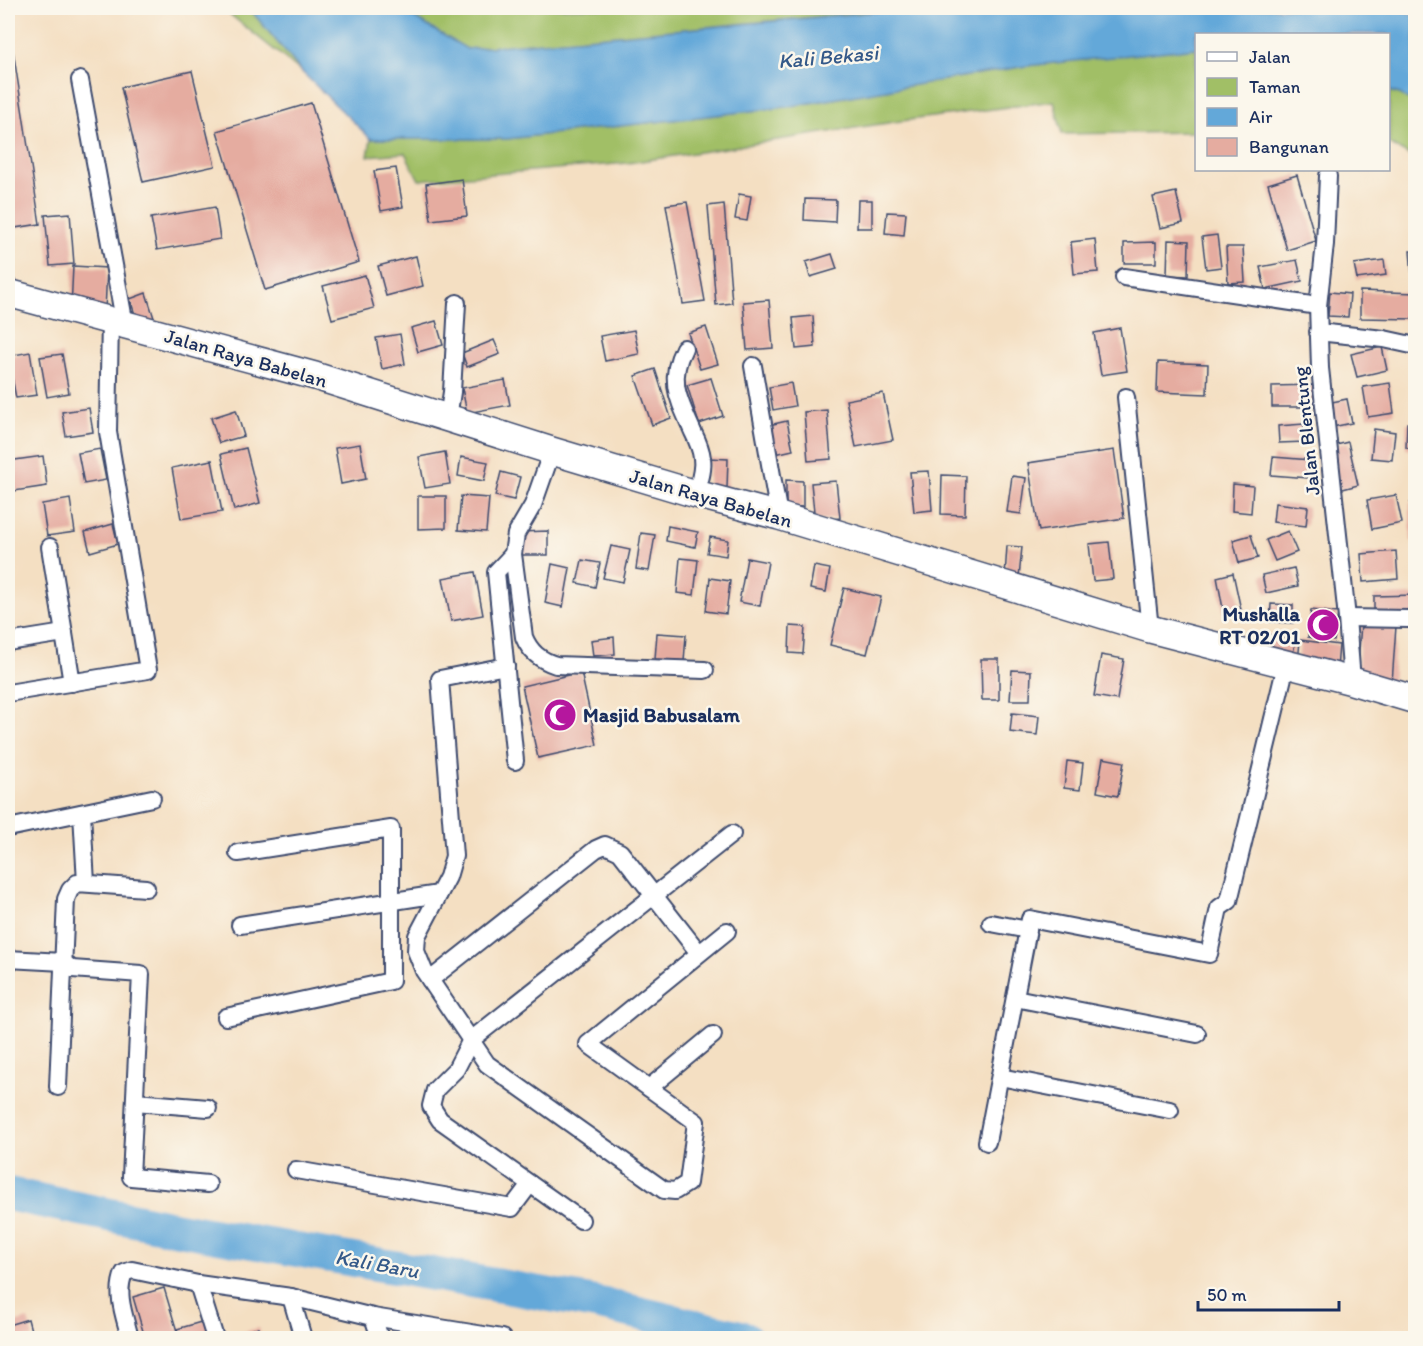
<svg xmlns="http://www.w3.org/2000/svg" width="1423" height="1346" font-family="Itim,sans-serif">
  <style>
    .green { fill: #a1bf66; stroke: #5e7762; stroke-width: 1.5 }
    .water { fill: #63a8d9; stroke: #3f6c9c; stroke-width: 1.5 }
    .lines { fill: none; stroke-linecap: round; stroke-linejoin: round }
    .river { stroke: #63a8d9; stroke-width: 34 }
    .building { fill: #e5aca0 }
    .street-casing { stroke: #3c496d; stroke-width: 20 }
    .primary-casing { stroke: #3c496d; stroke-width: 30 }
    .street { stroke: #fff; stroke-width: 16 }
    .primary { stroke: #fff; stroke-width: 27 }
    .labels { text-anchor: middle; stroke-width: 5; stroke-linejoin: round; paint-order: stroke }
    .street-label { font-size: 20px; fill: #1b2f5e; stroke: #fbf7ec }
    .poi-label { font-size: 20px; font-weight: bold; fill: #1b2f5e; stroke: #fbf7ec; text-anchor: end }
    .water-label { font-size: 21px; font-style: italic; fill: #345989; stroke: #fbf7ec }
  </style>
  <rect width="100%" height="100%" fill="#fbf7ec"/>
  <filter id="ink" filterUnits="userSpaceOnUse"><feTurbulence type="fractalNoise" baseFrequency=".0167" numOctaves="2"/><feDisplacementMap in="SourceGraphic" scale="12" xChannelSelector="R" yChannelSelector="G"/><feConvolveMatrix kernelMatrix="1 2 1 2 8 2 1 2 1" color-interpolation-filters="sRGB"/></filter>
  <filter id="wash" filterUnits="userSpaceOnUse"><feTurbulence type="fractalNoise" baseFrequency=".008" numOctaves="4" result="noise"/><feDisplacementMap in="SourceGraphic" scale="24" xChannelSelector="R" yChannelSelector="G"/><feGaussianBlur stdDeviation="1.35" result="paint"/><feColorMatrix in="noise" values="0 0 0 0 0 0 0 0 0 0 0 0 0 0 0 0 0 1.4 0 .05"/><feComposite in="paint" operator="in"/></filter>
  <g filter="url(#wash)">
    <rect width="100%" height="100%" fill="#f4dfc2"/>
    <!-- green -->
    <g class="green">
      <polygon points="222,8 249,8 303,73"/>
      <polygon points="397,8 911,8 467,49"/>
      <polygon points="1192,47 1196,48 1196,132 1062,134 1054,101 894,122 628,163 419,180 405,153 368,156 371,139 507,139 786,107 1026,66"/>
      <polygon points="1389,91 1400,94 1415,104 1415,158 1389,144"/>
    </g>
    <!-- water -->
    <polygon class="water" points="249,8 397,8 467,49 919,8 1394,8 1415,15 1415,104 1400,94 1389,91 1388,34 1196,34 1196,48 1026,66 786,107 507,139 371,139 303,73"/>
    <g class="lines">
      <!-- river -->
      <polyline class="river" points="8,1194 173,1228 596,1303 745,1338"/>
    </g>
    <g id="blocks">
      <!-- building -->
      <g class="building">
        <polygon points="8,18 40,224 8,229"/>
        <polygon points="192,71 215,166 143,182 121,87"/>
        <polygon points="311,103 359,262 265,290 217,131"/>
        <polygon points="396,168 403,207 381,211 374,171"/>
        <polygon points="1297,175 1316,241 1287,250 1268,184"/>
        <polygon points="462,179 467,216 431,220 426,184"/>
        <polygon points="1176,192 1183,223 1160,228 1153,197"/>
        <polygon points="739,194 751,196 747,221 735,219"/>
        <polygon points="805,199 836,200 835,222 804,220"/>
        <polygon points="858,200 872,200 872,228 857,228"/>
        <polygon points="687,202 705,301 683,304 666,205"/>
        <polygon points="724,204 732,303 716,305 708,206"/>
        <polygon points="215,207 220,239 157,250 151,218"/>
        <polygon points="887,212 906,213 904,235 885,233"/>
        <polygon points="70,213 74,264 50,266 45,215"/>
        <polygon points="1217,235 1221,267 1206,269 1202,237"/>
        <polygon points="1095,239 1098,272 1074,274 1071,242"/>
        <polygon points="1168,240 1189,241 1188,276 1167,275"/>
        <polygon points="1156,242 1156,263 1124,263 1124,243"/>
        <polygon points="1226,247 1243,247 1245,282 1228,283"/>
        <polygon points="1410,251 1416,251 1416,276 1412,276"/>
        <polygon points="832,254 837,269 810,277 806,262"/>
        <polygon points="416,256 423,286 386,296 378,266"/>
        <polygon points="1297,260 1302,281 1265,289 1260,267"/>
        <polygon points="1384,260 1386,275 1357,279 1354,264"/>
        <polygon points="73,266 107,268 105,311 71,309"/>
        <polygon points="365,275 374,308 332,319 323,286"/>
        <polygon points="1360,291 1416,293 1416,319 1360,318"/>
        <polygon points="1330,292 1350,294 1348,317 1328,316"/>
        <polygon points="146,293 155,321 139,327 130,299"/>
        <polygon points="769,300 773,348 747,350 743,302"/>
        <polygon points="813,316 815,347 796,349 793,318"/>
        <polygon points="436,321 443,345 418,352 411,328"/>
        <polygon points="706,327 718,364 700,369 688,333"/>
        <polygon points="1120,328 1127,371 1101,375 1094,333"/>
        <polygon points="634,330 639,354 605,361 600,336"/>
        <polygon points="400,334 405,364 382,369 376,338"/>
        <polygon points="494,340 500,354 467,367 462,353"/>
        <polygon points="1382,347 1387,370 1357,377 1351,354"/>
        <polygon points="30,352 37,395 16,398 8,356"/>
        <polygon points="62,354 69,393 47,397 40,357"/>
        <polygon points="1158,362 1208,364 1207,394 1157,392"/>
        <polygon points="655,369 671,418 652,425 635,376"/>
        <polygon points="711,378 723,416 699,424 687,385"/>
        <polygon points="505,380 510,405 467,413 462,388"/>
        <polygon points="791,383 795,406 773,410 769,387"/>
        <polygon points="1390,383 1394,413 1368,417 1363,387"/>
        <polygon points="1315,385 1316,407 1272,407 1272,386"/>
        <polygon points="883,393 893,440 856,447 846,400"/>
        <polygon points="1347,399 1352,423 1332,427 1327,403"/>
        <polygon points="89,408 93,432 66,436 62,412"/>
        <polygon points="236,410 244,436 219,443 211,418"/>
        <polygon points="827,410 831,459 808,461 804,412"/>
        <polygon points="787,421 793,450 775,454 769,425"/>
        <polygon points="1407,423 1416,423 1416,449 1406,448"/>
        <polygon points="1304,424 1305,442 1279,443 1278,426"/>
        <polygon points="1374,429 1395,432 1392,460 1371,458"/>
        <polygon points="1348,442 1358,485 1339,490 1329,447"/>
        <polygon points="360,444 366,479 341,484 335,448"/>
        <polygon points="246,448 260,503 234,510 221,454"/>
        <polygon points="100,449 106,480 84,484 78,453"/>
        <polygon points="1114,450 1124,518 1039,531 1028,463"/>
        <polygon points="445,452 450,484 425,488 419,457"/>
        <polygon points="43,456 47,486 8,492 8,461"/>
        <polygon points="461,457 488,462 484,481 458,476"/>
        <polygon points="1273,457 1311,460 1309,478 1271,475"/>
        <polygon points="709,458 728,459 727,488 708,487"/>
        <polygon points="212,460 222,512 181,519 172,468"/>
        <polygon points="929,471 932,510 914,512 910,472"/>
        <polygon points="501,472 520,477 514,500 495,496"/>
        <polygon points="942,475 966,476 965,515 941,514"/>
        <polygon points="1012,476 1026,478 1021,514 1007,512"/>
        <polygon points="786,480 803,481 803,507 786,506"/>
        <polygon points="836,481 840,518 815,521 811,483"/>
        <polygon points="1233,484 1253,486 1251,513 1232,511"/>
        <polygon points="1396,495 1402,523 1372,529 1367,500"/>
        <polygon points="418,496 446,496 446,528 418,529"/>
        <polygon points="461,496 489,498 486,532 458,530"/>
        <polygon points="70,499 75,532 47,536 42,504"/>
        <polygon points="1275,503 1308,507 1306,526 1273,522"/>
        <polygon points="1410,503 1416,503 1416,541 1411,541"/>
        <polygon points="113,524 118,544 90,552 85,532"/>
        <polygon points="668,526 698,532 695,547 666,541"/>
        <polygon points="548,531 548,555 520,555 519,532"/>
        <polygon points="1288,531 1297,552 1275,561 1266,540"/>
        <polygon points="641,533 655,535 649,571 636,569"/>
        <polygon points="1251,535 1258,558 1239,563 1233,540"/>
        <polygon points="710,537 728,540 726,556 707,553"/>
        <polygon points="1109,542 1113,579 1093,581 1089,544"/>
        <polygon points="611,546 630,550 623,582 603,578"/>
        <polygon points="1007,546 1022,547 1019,577 1005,576"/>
        <polygon points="1396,551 1398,579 1363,582 1361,554"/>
        <polygon points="680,558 698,560 694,595 677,593"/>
        <polygon points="747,558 768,562 760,606 739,602"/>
        <polygon points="582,560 600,563 595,587 577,583"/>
        <polygon points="552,564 570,568 563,607 545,603"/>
        <polygon points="814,566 830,569 826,592 810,589"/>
        <polygon points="1294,568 1298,586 1266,593 1262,575"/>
        <polygon points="475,572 483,615 451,621 443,578"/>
        <polygon points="1233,573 1241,610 1224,614 1217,577"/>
        <polygon points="710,578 730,581 726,614 706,611"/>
        <polygon points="844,588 881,597 867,654 830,645"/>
        <polygon points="1416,595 1416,616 1374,616 1374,596"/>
        <polygon points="1271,604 1293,605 1293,623 1270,622"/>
        <polygon points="1311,610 1338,613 1334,641 1308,637"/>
        <polygon points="1361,623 1396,626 1392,683 1357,680"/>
        <polygon points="790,626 805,627 803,654 789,653"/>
        <polygon points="657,633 686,635 684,661 655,659"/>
        <polygon points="1262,633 1296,640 1291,662 1258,654"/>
        <polygon points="614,637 615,654 593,656 591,640"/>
        <polygon points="1300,640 1339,645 1337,669 1298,664"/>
        <polygon points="1101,655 1124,659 1117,700 1094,696"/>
        <polygon points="981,659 999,659 999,700 982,700"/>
        <polygon points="1012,670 1031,671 1030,700 1010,700"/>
        <polygon points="581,672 597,745 538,758 522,686"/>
        <polygon points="1012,713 1039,716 1037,735 1010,732"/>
        <polygon points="1103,758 1124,762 1118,796 1097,792"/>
        <polygon points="1067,761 1083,763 1080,790 1064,788"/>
        <polygon points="164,1288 179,1338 145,1338 133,1297"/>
        <polygon points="28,1319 33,1338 8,1338 8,1325"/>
        <polygon points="208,1320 214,1338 180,1338 177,1329"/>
        <polygon points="258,1328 261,1338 224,1338"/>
        <polygon points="294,1332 296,1338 275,1338"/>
      </g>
    </g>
  </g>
  <g filter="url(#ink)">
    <use href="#blocks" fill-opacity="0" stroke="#3c496d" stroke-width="1.5"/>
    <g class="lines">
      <!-- street casing -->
      <g class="street-casing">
        <g id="street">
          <polyline points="80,80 125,325"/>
          <polyline points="1328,176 1325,244 1318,306 1320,368 1347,618 1352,681"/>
          <polyline points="1124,277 1318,306"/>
          <polyline points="1318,332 1384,339 1416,346"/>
          <path d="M684,348C667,381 679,400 693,432C697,440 701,448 702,458C704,470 699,483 696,494"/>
          <polyline points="753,366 779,516"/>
          <polyline points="1126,397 1150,629"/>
          <polyline points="448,418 452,392 457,303"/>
          <path d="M552,451L533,505L516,534L513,554L524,637C530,652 540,660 556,665L705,670"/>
          <polyline points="50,547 72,683"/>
          <polyline points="513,554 496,572 515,761"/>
          <polyline points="1347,618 1408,619 1416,617"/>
          <polyline points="8,642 64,633"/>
          <polyline points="506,666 440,679 454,856 448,877 417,936 416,951 424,971 487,1064 664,1190 675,1191 688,1183 696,1122 588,1044 727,931"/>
          <polyline points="8,693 148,670 108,432 110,320"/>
          <polyline points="82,813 86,883"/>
          <polyline points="8,828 152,798"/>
          <polyline points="991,923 1028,930"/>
          <polyline points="240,925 439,894"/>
          <polyline points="8,959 63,962 72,969 141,974 131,1177 208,1184"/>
          <polyline points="430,980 596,849 605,845 620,852 699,953"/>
          <polyline points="1015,998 1197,1034"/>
          <polyline points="226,1017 391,981 391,829 238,853"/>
          <polyline points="1000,1077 1170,1110"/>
          <polyline points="58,1087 66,899 70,890 77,883 146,888"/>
          <polyline points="649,1088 713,1035"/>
          <polyline points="135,1102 208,1108"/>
          <polyline points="987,1142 1030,919 1209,954 1219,908 1229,901 1286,665"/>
          <polyline points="296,1170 512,1208 530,1184"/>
          <polyline points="581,1220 440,1120 431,1106 435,1090 456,1069 471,1040 732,834"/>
          <polyline points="198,1284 215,1338"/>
          <polyline points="291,1297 303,1338"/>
          <polyline points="373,1317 380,1338"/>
          <path d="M130,1338C125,1317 115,1294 124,1273L132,1270L198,1284L291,1297L373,1317L502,1338"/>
        </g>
      </g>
      <!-- primary casing -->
      <g class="primary-casing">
        <polyline id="primary" points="8,293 315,376 552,451 696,494 779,516 1150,629 1352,681 1416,700"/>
      </g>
      <!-- street -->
      <use href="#street" class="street"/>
      <!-- primary -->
      <use href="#primary" class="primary"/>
    </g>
  </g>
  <!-- icons -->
  <defs>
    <g id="mosque-disc" transform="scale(1.725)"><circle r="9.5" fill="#b5179e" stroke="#fbf7ec"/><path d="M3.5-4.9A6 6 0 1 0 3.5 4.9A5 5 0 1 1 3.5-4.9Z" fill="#fff"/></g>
  </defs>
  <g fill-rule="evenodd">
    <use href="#mosque-disc" x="1323" y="625"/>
    <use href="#mosque-disc" x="560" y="715"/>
  </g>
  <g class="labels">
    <!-- street labels -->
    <g class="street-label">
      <text transform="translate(246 358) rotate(16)" y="7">Jalan Raya Babelan</text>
      <text transform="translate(1306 431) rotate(-96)" y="7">Jalan Blentung</text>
      <text transform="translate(711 498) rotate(16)" y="7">Jalan Raya Babelan</text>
    </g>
    <!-- poi labels -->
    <g class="poi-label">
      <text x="1300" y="621">Mushalla<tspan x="1300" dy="23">RT 02/01</tspan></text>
      <text x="583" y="722" text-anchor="start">Masjid Babusalam</text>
    </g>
    <!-- water labels -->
    <g class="water-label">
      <text transform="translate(828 57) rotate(-5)" y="7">Kali Bekasi</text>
      <text transform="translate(377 1264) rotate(10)" y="7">Kali Baru</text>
    </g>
  </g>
  <!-- margin -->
  <rect width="1423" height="1346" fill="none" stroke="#fbf7ec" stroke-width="30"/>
  <!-- legend -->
  <rect x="1195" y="33" width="195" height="138" fill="#fbf7ec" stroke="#a1a7b3" stroke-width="1.5"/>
  <rect x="1207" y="52" width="30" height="9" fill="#ffffff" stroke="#a1a7b3" stroke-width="1.5"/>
  <text x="1249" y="63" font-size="18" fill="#1b2f5e">Jalan</text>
  <rect x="1207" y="78" width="30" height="18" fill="#a1bf66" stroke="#a1a7b3" stroke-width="1.5"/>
  <text x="1249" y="93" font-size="18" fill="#1b2f5e">Taman</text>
  <rect x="1207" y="108" width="30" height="18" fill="#63a8d9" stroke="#a1a7b3" stroke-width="1.5"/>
  <text x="1249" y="123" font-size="18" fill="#1b2f5e">Air</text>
  <rect x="1207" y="138" width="30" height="18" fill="#e5aca0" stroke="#a1a7b3" stroke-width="1.5"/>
  <text x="1249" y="153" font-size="18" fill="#1b2f5e">Bangunan</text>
  <!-- scale -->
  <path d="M1198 1301v9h141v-9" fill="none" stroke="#1b2f5e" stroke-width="3"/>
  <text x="1207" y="1301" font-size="18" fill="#1b2f5e" stroke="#fbf7ec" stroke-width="4.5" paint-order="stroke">50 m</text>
</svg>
